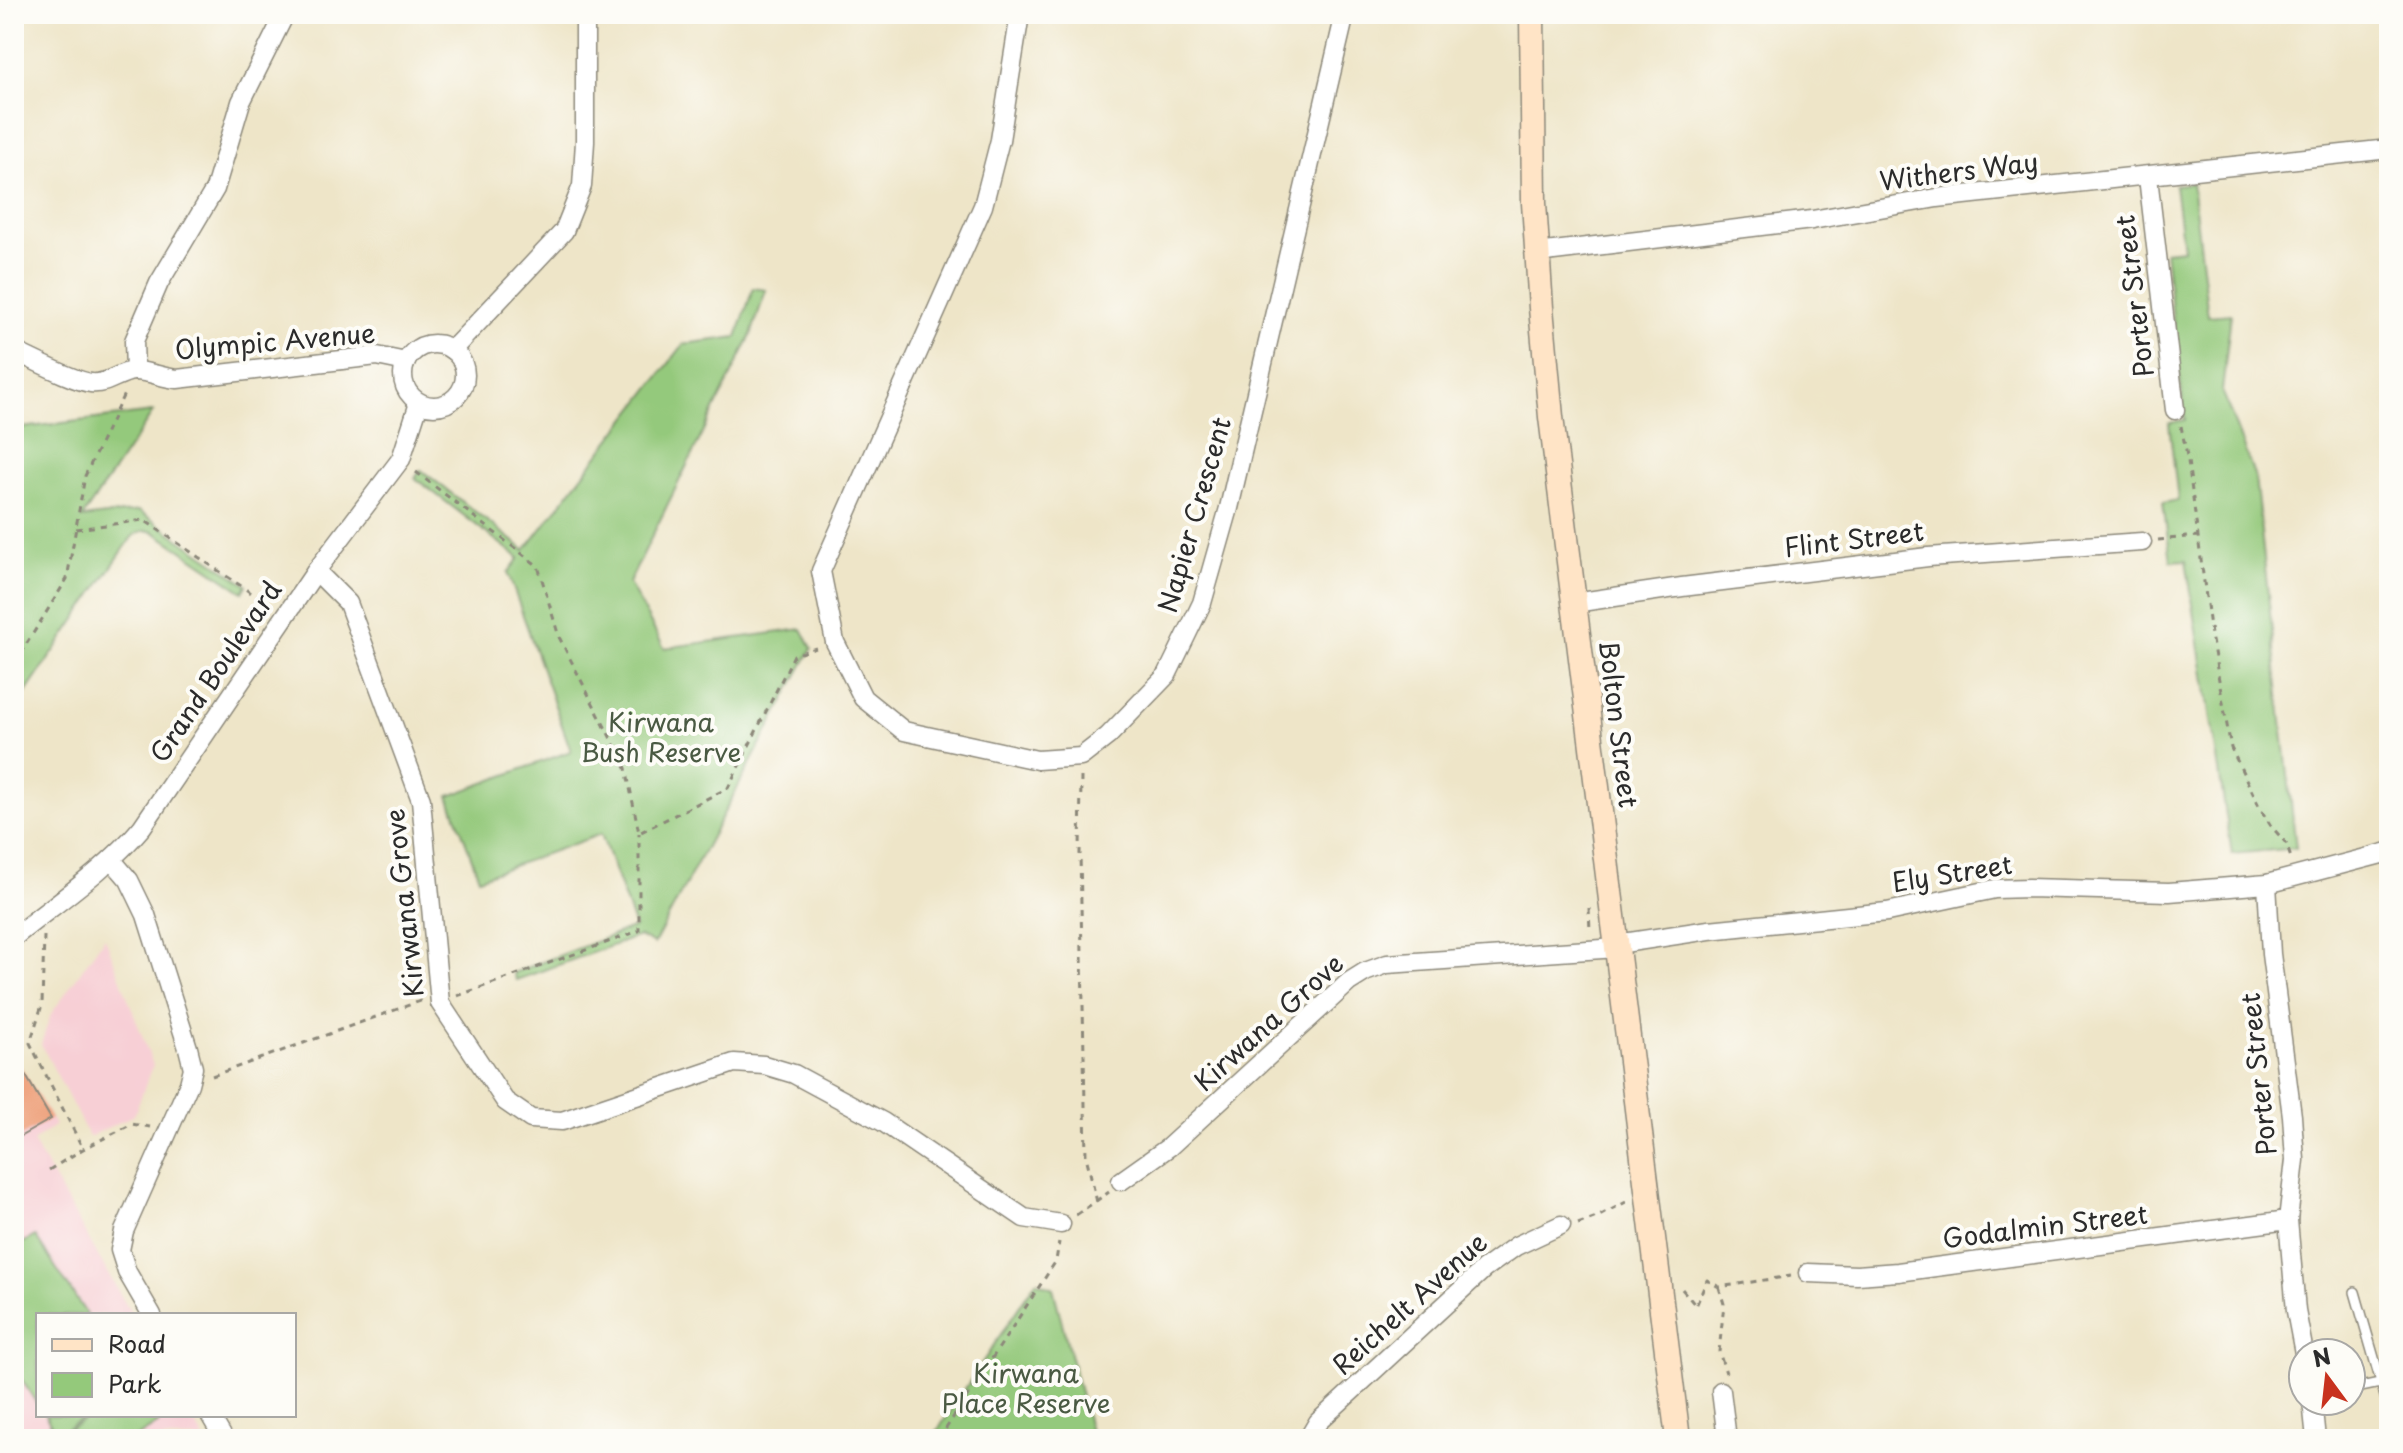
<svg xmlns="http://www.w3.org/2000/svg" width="2403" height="1453" font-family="'Playpen Sans',sans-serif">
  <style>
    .built { fill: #f7cfd5 }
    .green { fill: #94c97b; stroke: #607a53; stroke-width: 2 }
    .building { fill: #efa581 }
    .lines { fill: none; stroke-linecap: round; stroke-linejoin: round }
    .service-casing { stroke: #8c887a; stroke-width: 12 }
    .minor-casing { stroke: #8c887a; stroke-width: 21 }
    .secondary-casing { stroke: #8c887a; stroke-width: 27 }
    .path { stroke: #8c887a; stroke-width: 3; stroke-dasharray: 6 6; stroke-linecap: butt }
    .service { stroke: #fff; stroke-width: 9 }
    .minor { stroke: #fff; stroke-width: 18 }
    .secondary { stroke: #ffe4c6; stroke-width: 24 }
    .labels { text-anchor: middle; stroke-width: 8; stroke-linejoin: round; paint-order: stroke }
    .street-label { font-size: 26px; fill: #2b2b2b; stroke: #fdfcf7 }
    .park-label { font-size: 26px; fill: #4a5a43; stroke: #fdfcf7 }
  </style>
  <rect width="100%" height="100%" fill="#fdfcf7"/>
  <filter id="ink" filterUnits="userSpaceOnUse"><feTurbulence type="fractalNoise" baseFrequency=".0125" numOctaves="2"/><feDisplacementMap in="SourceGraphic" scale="16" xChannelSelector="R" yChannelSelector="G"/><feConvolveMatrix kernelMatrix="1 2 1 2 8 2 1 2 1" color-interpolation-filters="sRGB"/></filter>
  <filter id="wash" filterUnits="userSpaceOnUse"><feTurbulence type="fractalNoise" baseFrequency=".006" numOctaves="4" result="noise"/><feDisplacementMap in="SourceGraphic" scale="32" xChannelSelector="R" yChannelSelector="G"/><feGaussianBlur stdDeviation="1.8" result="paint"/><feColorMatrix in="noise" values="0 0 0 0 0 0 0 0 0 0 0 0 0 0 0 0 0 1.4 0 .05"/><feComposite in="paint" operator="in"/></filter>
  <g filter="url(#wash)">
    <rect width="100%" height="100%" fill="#eee5c8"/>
    <!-- built -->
    <g class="built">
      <polygon points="105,937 153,1065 134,1115 89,1137 41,1044 51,1014"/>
      <polygon points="14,1055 55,1125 33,1142 132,1315 38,1315 38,1415 190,1415 204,1439 14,1439"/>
    </g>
    <!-- green -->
    <g class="green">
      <polygon points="2192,183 2208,316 2231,314 2222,391 2255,477 2296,848 2232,854 2186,560 2171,561 2163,503 2178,500 2169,423 2185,420 2165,251 2183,249 2175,185"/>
      <polygon points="753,288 766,290 751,335 629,583 664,648 802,629 812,648 654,944 639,936 516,980 513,973 635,927 601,834 479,878 449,796 571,751 508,573 519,558 415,478 421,470 525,550 684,344 737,337"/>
      <path d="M153,412L82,518L139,511L247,585L243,592L154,532C146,529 140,531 132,537L14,710V429Z"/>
      <polygon points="35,1236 87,1315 38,1315 38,1405 14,1368 14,1248"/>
      <polygon points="1036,1281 1053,1288 1092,1439 932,1439"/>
      <polygon points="45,1415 87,1415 57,1435"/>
      <polygon points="91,1415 154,1415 159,1423 134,1439 66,1439 62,1434"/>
    </g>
    <g id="blocks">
      <!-- building -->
      <polygon class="building" points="14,1055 51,1119 14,1140"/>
    </g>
  </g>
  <g filter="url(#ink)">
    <use href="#blocks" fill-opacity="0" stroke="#8c887a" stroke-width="2"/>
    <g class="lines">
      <!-- service casing -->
      <g class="service-casing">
        <g id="service">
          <polyline points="2355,1292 2389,1410"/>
          <polyline points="2351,1389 2380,1383"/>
        </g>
      </g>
      <!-- minor casing -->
      <g class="minor-casing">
        <g id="minor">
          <polyline points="1020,14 1000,140 983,206 821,571 835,642 863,698 904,731 1037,760 1081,757 1108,736 1167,675 1202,603 1229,508 1345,14"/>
          <polyline points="2148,177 2175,410"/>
          <polyline points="1537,253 1812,220 1937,198 2389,149"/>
          <circle cx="434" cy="375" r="31"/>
          <polyline points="452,350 564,231 582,186 585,142 585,14"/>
          <path d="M14,351C32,359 73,381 91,383C107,385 118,373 133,371C146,370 163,378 177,379L377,356L406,362"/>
          <polyline points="135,371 134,341 159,283 215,189 241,102 285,14"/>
          <polyline points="316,571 348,603 421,800 440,1003 505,1101 531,1119 562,1121 734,1063 764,1065 794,1074 883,1122 1024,1218 1061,1224"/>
          <polyline points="1574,603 1682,587 1928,557 2142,542"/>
          <polyline points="111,859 129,880 146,915 188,1048 193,1068 189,1084 124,1231 120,1250 127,1272 152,1315"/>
          <polyline points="2267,884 2271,954 2292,1116 2295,1160 2288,1220 2296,1311 2304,1353"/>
          <path d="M14,937C57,902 106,870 142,827L316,571L401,459L419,403"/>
          <polyline points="1617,944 1709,930 1887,912 1995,889 2029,888 2169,892 2267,884 2389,852"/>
          <polyline points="1121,1181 1169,1147 1349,982 1365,972 1387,964 1617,948"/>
          <polyline points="1808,1273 1857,1275 1898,1272 2288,1220"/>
          <polyline points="1721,1391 1727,1439"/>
          <polyline points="2312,1401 2316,1439"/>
          <polyline points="210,1415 224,1439"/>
          <polyline points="1308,1439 1318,1422 1484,1269 1516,1246 1561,1225"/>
        </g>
      </g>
      <!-- secondary casing -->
      <g class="secondary-casing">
        <polyline id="secondary" points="1532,14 1534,203 1541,308 1551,417 1678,1439"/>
      </g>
      <!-- path -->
      <g class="path">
        <polyline points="2181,426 2188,461 2211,635 2231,748 2261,810 2271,826 2286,843 2291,858"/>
        <polyline points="416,472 538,566 559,637 626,768 639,833 728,788 794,655 816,648"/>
        <polyline points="76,529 144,520 269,605"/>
        <polyline points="2158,540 2198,536"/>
        <polyline points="14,664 67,579 85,476 124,394"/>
        <polyline points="1081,777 1080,853 1086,1156 1097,1202"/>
        <polyline points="1589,908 1590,932"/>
        <polyline points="44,936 42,1005 30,1043 83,1149"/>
        <polyline points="457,996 639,931 639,833"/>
        <polyline points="212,1076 423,1000"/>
        <polyline points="49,1170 83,1149 132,1124 150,1127"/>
        <polyline points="1076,1215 1109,1192"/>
        <polyline points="1578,1224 1599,1216 1626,1202"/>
        <polyline points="1719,1287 1724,1304 1719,1352 1726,1373"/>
        <polyline points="1682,1289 1696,1306 1707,1280 1719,1287 1791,1276"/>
        <polyline points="939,1439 1056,1261 1059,1242"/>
      </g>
      <!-- service -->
      <use href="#service" class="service"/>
      <!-- minor -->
      <use href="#minor" class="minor"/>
      <!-- secondary -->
      <use href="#secondary" class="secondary"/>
    </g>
  </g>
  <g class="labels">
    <!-- street labels -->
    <g class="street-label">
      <text transform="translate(1959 172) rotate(-7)" y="9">Withers Way</text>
      <text transform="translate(2135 296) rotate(-97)" y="9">Porter Street</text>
      <text transform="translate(275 342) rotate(-5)" y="9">Olympic Avenue</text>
      <text transform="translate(1195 515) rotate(-74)" y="9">Napier Crescent</text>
      <text transform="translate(1854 540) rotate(-7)" y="9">Flint Street</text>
      <text transform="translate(216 672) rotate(-56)" y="9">Grand Boulevard</text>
      <text transform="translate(1618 724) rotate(83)" y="9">Bolton Street</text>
      <text transform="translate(1952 874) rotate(-9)" y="9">Ely Street</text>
      <text transform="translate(405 903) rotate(-96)" y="9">Kirwana Grove</text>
      <text transform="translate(1269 1023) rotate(-42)" y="9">Kirwana Grove</text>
      <text transform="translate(2259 1074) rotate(-96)" y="9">Porter Street</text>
      <text transform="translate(2045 1227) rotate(-7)" y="9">Godalmin Street</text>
      <text transform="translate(1410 1304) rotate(-42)" y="9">Reichelt Avenue</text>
    </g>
    <!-- park labels -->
    <g class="park-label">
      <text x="661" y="732">Kirwana<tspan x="661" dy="30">Bush Reserve</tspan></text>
      <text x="1026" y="1383">Kirwana<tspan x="1026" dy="30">Place Reserve</tspan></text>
    </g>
  </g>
  <!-- margin -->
  <rect width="2403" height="1453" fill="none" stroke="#fdfcf7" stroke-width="48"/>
  <!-- legend -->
  <rect x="36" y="1313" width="260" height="104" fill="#fdfcf7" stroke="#a9a8a5" stroke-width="2"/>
  <rect x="52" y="1339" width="40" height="12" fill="#ffe4c6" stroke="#a9a8a5" stroke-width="2"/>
  <text x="108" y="1353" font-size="24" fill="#2b2b2b">Road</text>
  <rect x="52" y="1373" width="40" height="24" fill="#94c97b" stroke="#a9a8a5" stroke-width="2"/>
  <text x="108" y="1393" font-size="24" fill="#2b2b2b">Park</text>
  <!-- north arrow -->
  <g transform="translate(2327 1377) rotate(345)"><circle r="38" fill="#fdfcf7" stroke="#a9a8a5" stroke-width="2"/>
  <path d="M0-6L14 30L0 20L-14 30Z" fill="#c8321e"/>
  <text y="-12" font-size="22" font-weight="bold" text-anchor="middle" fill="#2b2b2b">N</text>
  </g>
</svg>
